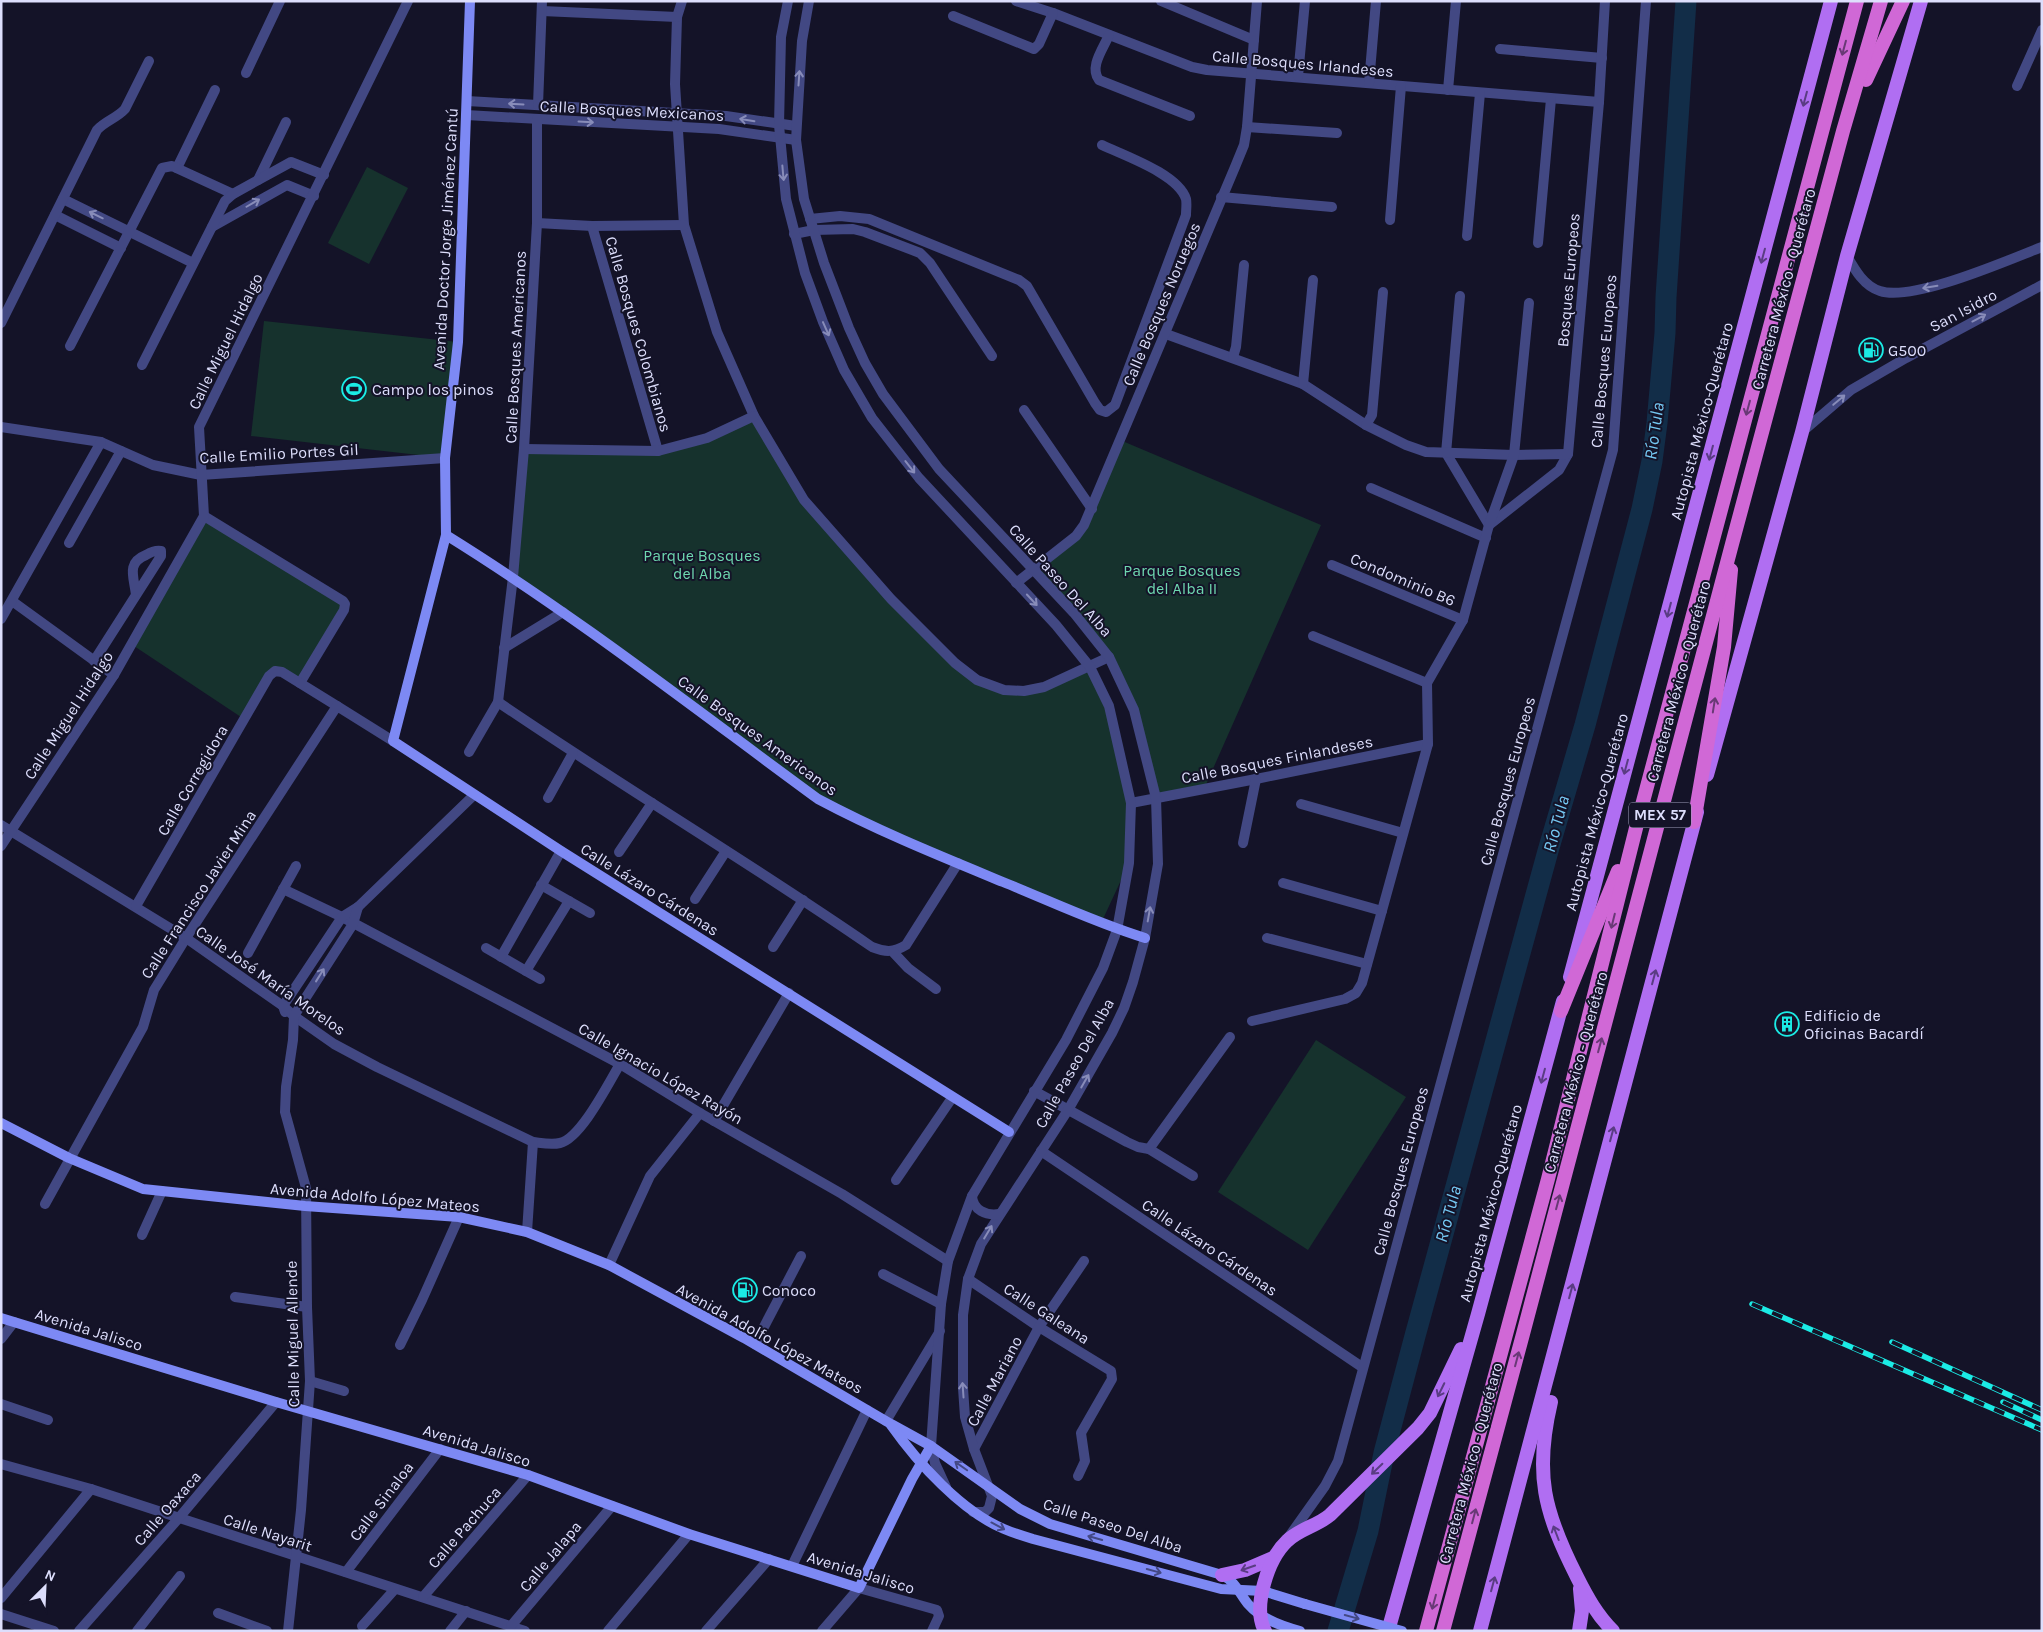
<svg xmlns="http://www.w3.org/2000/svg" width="2043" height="1632" font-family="Karla,sans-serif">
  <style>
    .green { fill: #16322d }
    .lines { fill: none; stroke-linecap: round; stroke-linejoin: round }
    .river { stroke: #122d48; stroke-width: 21 }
    .minor { stroke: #424883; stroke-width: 10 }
    .tertiary { stroke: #424883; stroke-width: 10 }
    .secondary { stroke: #7d89f4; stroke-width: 10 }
    .primary { stroke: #b06ef2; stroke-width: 14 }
    .trunk { stroke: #d068d6; stroke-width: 14 }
    .rail-casing { stroke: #1bebe5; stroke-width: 5.5 }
    .rail { stroke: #141328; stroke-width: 4; stroke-dasharray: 11; stroke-linecap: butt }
    .secondary-bridge { stroke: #7d89f4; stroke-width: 10 }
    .oneway { stroke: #693976 }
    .oneway2 { stroke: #888cb9 }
    .oneway3 { stroke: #5a3c83 }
    .oneway4 { stroke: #434884 }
    .labels { text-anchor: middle; stroke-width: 4; stroke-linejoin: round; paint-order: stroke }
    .shield { fill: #141328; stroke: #a1a1bc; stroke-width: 1 }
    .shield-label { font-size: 15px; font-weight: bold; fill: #dddefc }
    .street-label { font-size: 16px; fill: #dddefc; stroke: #141328 }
    .poi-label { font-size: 16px; fill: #dddefc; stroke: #141328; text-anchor: start }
    .park-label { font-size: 16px; fill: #6ed7af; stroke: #141328 }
    .water-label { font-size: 18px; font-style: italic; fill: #75c8f3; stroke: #141328 }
  </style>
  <rect width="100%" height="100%" fill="#141328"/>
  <!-- green -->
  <g class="green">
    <polygon points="367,167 408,188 369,264 328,243"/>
    <polygon points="264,321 458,342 445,458 251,436"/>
    <polygon points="754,416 804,500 891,599 977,680 1024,691 1090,667 1109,706 1131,803 1129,863 1103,919 958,863 818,799 513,577 524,449 658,451"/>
    <polygon points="1120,440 1321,525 1204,789 1156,798 1134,710 1109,657 1033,569 1076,536"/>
    <polygon points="204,516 345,604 300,683 275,672 244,719 131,644"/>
    <polygon points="1316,1040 1406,1097 1308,1250 1218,1192"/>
  </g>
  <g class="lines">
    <!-- river -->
    <polyline class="river" points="1338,1631 1368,1531 1384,1453 1415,1336 1548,851 1585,725 1642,509 1652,461 1657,423 1665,333 1666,297 1686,1"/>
    <!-- minor -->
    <g class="minor">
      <polyline points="682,1 677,17 675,84 684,225 717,332 754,416 804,500 891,599 955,663 977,680 1004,690 1024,691 1044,687 1109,657"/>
      <polyline points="1016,1 1053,13 1192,67 1207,70 1599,102"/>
      <polyline points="1161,1 1254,40"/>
      <polyline points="542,11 677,17"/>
      <polyline points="953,16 1034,49 1039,44 1053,13"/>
      <path d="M1109,35C1103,49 1089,67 1099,80L1190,116"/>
      <polyline points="1500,49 1602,58"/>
      <polyline points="246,73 280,1"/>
      <polyline points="1298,76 1305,1"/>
      <polyline points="1369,83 1376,1"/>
      <polyline points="2017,86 2042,30"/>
      <polyline points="1448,90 1456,1"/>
      <polyline points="467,101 726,116 796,126"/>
      <polyline points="538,105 542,1"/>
      <polyline points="466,115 719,129 796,140"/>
      <polyline points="1247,127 1337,133"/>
      <polyline points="177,168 215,90"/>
      <polyline points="258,180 286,122"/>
      <polyline points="1221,197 1332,207"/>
      <polyline points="63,199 193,263"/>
      <polyline points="55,215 121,248"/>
      <path d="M810,219L840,216L869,219L1019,280L1027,286L1095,403L1100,410L1106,412L1115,405L1186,215C1186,210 1187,203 1186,199C1178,174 1125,156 1102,145"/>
      <polyline points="1390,220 1401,86"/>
      <polyline points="537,223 592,226 684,225"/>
      <polyline points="592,226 658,451"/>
      <polyline points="212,227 287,185 314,196"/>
      <polyline points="794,234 814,230 853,229 865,232 920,253 930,263 992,356"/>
      <polyline points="1467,236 1480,93"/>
      <polyline points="1538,243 1551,99"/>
      <path d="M1847,256C1855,270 1864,286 1880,291C1913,302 2008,260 2042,247"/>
      <polyline points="1460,296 1446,453 1489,525 1559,470 1568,454 1599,102 1605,1"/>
      <path d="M1,323L97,130C105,121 117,118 125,109L149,61"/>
      <polyline points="1166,334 1303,384 1366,425 1406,445 1426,452 1514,455 1568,454"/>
      <polyline points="70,346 162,168 172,166 233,194"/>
      <polyline points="1233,357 1236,347 1244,265"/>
      <polyline points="142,365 225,201 233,194 291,162 324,175"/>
      <polyline points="1303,384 1313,280"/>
      <polyline points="1024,410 1092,509"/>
      <polyline points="1366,425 1372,415 1383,292"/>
      <polyline points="1,427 101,442 153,465 201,475 445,458"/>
      <polyline points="1802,432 1851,390 1906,358 2042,285"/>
      <polyline points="524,449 658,451 707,438 754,416"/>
      <polyline points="1371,488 1486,538"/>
      <polyline points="204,516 343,601 345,604 344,610 300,683"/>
      <polyline points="69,543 121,451"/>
      <polyline points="1332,565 1463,620"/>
      <polyline points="1016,583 1076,536 1084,525 1235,167 1244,145 1247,127 1257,1"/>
      <polyline points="12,601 114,675"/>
      <polyline points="1,619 101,442"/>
      <polyline points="1313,636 1427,683"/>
      <polyline points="504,648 563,612"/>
      <path d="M94,661L161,556V551C155,550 151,552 146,555C126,563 134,577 136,595"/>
      <path d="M498,702C621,786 749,862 872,947C885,952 893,953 906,945L958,863"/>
      <polyline points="469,752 498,702 513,577 524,449 537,223 537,119"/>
      <polyline points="548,798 573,753"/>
      <polyline points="1131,803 1256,779 1428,744"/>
      <polyline points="1301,804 1403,833"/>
      <polyline points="1,825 186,938 154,990 143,1027 45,1204"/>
      <polyline points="1243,843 1256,779"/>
      <polyline points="1,846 114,675 204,516 199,427 408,1"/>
      <polyline points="619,852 652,803"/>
      <polyline points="1283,883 1382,911"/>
      <polyline points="541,885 590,913"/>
      <polyline points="283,889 342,917 620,1064 700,1113 842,1194 948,1261"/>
      <polyline points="695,899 726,851"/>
      <polyline points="136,906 269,676 275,671 282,672 337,706"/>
      <polyline points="1267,938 1367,964"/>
      <polyline points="773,947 803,900"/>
      <polyline points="486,948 540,979"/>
      <polyline points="893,952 908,968 936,989"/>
      <polyline points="248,953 296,866"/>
      <polyline points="501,957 561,851"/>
      <polyline points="526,971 569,901"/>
      <path d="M294,1016L334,1044L377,1067L533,1142C542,1143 551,1145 560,1143C581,1138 608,1084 620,1064"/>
      <polyline points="1252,1021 1345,999 1356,993 1362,983 1428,744 1427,683 1463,620 1489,525 1514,455 1529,303"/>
      <polyline points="1034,1091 1127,1142 1138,1147 1149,1149 1193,1176"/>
      <polyline points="714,1121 789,993"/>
      <polyline points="1149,1149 1230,1037"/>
      <polyline points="1041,1151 1362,1367"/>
      <polyline points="896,1180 952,1098"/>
      <polyline points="527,1232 533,1142"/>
      <polyline points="142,1235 162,1191"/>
      <polyline points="609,1265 650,1176 700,1113"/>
      <polyline points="883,1274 941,1304"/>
      <polyline points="968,1279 1039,1327 1111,1371 1112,1379 1081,1433 1085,1461 1078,1476"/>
      <polyline points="235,1297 307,1307"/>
      <polyline points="1,1339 14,1322"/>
      <polyline points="755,1344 801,1256"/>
      <polyline points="400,1345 422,1300 459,1217"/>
      <polyline points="310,1381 344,1391"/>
      <polyline points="1,1404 48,1420"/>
      <polyline points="886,1421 940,1331"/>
      <polyline points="974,1449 1039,1327 1084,1261"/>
      <polyline points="1,1464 91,1489 525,1631"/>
      <polyline points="1288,1538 1325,1486 1338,1461 1613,450 1646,1"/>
      <polyline points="792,1566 867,1410"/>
      <polyline points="346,1572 440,1449"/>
      <polyline points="423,1597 528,1475"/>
      <polyline points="1,1598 91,1489"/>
      <polyline points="218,1613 267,1631"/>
      <polyline points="1,1614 54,1631"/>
      <polyline points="362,1626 395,1589"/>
      <polyline points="511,1626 612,1506"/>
      <polyline points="79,1631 178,1519 276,1402"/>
      <polyline points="137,1631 180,1576"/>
      <polyline points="450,1631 466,1611"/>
      <polyline points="608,1631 689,1534"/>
      <polyline points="706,1631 769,1559"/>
      <polyline points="822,1631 859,1588"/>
    </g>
    <!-- tertiary -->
    <g class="tertiary">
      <polyline points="788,1 781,37 779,125 786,199 805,273 823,322 844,370 872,418 919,478 1056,625 1090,667 1109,706 1131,803 1129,863 1117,930 1103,968 1066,1040 972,1196 948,1261 941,1304 931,1446 935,1463 946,1487"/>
      <polyline points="809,1 802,41 796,140 804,199 824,263 849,328 865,363 883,394 939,469 1074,613 1109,657 1134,710 1156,798 1158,864 1145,938 1133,982 1124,1008 1112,1033 1068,1110 981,1244 968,1279 963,1315 963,1388 965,1417 974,1449 992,1496 989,1508 985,1512 973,1512"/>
      <polyline points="285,1012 283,1006 342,917 358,907 474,795"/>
      <polyline points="294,1016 283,1006 186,938 337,706 393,741"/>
      <path d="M972,1196C973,1210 986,1216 999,1214"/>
      <polyline points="859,1588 937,1610 939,1616 932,1631"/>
      <polyline points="288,1631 301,1510 310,1381 307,1307 306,1188 285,1112 286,1087 293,1040 294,1016 353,924 358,907"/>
    </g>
    <!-- secondary -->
    <g class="secondary">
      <polyline points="470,1 458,342 445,458 446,535 393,741 561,851 1009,1132"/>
      <path d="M446,535C575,615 695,709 818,799C878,831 940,856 1003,882C1050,901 1096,923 1145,938"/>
      <path d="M1,1123L69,1158L143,1189L305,1206L459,1217L527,1232L609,1265L744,1338L891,1424L931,1446L1020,1509L1050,1524L1222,1575C1236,1582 1239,1593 1248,1604C1261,1619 1281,1626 1300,1631"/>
      <polyline points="1,1318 276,1402 528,1475 689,1534 859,1588 912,1479 931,1446"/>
      <path d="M891,1425C918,1463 961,1511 1004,1529C1013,1533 1023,1536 1033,1539L1221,1589L1263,1591L1305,1604"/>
    </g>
    <!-- primary -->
    <g class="primary">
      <polyline points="1707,775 1802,432 1847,256 1921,1"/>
      <polyline points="1570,977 1831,1"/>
      <path d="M1551,1402C1534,1474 1544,1512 1577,1577C1587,1597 1597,1615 1613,1631"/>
      <polyline points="1222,1575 1245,1570 1273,1558"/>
      <path d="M1265,1631C1252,1607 1268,1559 1287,1541C1299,1529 1317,1526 1330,1515L1418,1428L1430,1413L1461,1349"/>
      <polyline points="1388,1631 1478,1314 1563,1001"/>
      <polyline points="1480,1631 1697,812"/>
      <polyline points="1579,1631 1582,1611 1580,1589"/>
    </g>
    <!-- trunk -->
    <g class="trunk">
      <polyline points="1866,80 1903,1"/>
      <polyline points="1694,822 1724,647 1731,570"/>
      <polyline points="1561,1011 1618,871"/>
      <polyline points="1426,1631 1548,1179 1637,824 1857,1"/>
      <polyline points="1443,1631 1523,1334 1732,544 1843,131 1881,1"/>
    </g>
    <!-- rail casing -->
    <g class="rail-casing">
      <g id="rail">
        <polyline points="1752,1304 2042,1430"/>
        <polyline points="1892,1342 2042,1410"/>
        <polyline points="2003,1402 2042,1420"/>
      </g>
    </g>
    <!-- rail -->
    <use href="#rail" class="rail"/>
    <!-- secondary-bridge -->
    <polyline class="secondary-bridge" points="1305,1604 1402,1631"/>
  </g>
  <!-- one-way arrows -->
  <defs><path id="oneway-shaft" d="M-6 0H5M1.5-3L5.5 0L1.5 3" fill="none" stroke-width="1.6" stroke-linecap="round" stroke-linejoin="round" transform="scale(1.25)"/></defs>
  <g class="oneway">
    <use href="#oneway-shaft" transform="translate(1844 48) rotate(105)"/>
    <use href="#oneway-shaft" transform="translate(1748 408) rotate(105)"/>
    <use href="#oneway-shaft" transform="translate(1714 705) rotate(-81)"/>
    <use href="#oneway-shaft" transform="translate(1613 921) rotate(104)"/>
    <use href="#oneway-shaft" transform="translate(1600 1045) rotate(-75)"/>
    <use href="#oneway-shaft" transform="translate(1558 1202) rotate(-75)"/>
    <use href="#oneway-shaft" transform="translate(1517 1359) rotate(-75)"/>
    <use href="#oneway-shaft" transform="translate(1474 1516) rotate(-75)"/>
    <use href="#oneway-shaft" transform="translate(1434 1602) rotate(105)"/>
  </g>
  <g class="oneway2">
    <use href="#oneway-shaft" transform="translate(799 78) rotate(-86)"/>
    <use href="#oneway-shaft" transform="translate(516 104) rotate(-177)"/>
    <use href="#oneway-shaft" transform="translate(747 120) rotate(-171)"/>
    <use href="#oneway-shaft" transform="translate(586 122) rotate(3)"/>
    <use href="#oneway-shaft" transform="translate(783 173) rotate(85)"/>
    <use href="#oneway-shaft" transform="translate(253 203) rotate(-30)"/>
    <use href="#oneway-shaft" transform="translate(96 215) rotate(-154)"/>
    <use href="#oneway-shaft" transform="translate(1930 287) rotate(171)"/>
    <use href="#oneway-shaft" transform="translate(1979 318) rotate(-28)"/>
    <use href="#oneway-shaft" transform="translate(826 329) rotate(66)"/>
    <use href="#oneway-shaft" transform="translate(1839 400) rotate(-40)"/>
    <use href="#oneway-shaft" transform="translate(910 467) rotate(52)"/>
    <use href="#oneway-shaft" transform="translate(1032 600) rotate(47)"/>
    <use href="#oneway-shaft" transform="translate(1149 914) rotate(-80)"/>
    <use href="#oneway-shaft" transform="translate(320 975) rotate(-58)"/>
    <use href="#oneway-shaft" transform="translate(1085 1081) rotate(-60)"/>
    <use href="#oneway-shaft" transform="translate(988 1232) rotate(-59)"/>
    <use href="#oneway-shaft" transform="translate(963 1390) rotate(-94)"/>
  </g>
  <g class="oneway3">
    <use href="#oneway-shaft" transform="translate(1805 99) rotate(105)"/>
    <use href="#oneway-shaft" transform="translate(1763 256) rotate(105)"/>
    <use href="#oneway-shaft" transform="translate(1711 453) rotate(105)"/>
    <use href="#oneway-shaft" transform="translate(1669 610) rotate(105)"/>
    <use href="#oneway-shaft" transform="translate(1626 767) rotate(105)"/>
    <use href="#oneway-shaft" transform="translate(1654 977) rotate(-75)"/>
    <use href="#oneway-shaft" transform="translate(1543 1076) rotate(105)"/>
    <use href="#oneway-shaft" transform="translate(1612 1134) rotate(-75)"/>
    <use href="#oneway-shaft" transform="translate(1571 1291) rotate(-75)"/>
    <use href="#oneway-shaft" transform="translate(1441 1390) rotate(116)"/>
    <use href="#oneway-shaft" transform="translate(1377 1469) rotate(136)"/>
    <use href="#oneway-shaft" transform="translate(1556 1533) rotate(-111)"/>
    <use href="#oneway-shaft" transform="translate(1248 1568) rotate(161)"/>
    <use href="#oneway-shaft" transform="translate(1493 1584) rotate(-75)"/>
  </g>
  <g class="oneway4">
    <use href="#oneway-shaft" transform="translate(961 1466) rotate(-145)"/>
    <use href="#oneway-shaft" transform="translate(998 1526) rotate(28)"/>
    <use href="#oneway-shaft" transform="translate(1095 1538) rotate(-164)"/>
    <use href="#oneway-shaft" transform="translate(1154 1571) rotate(15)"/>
    <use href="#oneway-shaft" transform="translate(1352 1617) rotate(15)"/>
  </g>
  <!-- icons -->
  <defs>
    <g id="fuel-ring" transform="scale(1.25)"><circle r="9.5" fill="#141328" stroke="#1bebe5" stroke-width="1.5"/><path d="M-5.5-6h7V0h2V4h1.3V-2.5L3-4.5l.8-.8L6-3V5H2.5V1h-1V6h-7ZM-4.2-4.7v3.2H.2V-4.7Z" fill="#1bebe5"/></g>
    <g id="stadium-ring" transform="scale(1.25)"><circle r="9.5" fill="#141328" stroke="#1bebe5" stroke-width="1.5"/><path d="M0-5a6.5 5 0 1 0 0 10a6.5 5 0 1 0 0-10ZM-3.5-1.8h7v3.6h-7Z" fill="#1bebe5"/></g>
    <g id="building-ring" transform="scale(1.25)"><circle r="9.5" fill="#141328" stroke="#1bebe5" stroke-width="1.5"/><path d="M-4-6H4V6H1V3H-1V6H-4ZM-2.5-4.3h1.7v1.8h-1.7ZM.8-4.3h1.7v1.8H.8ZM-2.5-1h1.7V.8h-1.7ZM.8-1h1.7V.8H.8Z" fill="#1bebe5"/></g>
  </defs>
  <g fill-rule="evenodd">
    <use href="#fuel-ring" x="1871" y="350"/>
    <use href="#stadium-ring" x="354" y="389"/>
    <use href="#building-ring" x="1787" y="1024"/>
    <use href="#fuel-ring" x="745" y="1290"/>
  </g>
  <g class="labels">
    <!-- shield labels -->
    <rect class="shield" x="1629" y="802.5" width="62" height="25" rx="4"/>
    <g class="shield-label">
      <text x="1660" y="820">MEX 57</text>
    </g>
    <!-- street labels -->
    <g class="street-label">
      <text transform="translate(1303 63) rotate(5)" y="6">Calle Bosques Irlandeses</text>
      <text transform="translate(632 110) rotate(3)" y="6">Calle Bosques Mexicanos</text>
      <text transform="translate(445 239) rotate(-87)" y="6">Avenida Doctor Jorge Jiménez Cantú</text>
      <text transform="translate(1568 280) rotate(-85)" y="6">Bosques Europeos</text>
      <text transform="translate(1783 289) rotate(-75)" y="6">Carretera México - Querétaro</text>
      <text transform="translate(1161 304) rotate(-67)" y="6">Calle Bosques Noruegos</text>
      <text transform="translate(1963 310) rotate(-28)" y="6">San Isidro</text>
      <text transform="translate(639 334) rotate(74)" y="6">Calle Bosques Colombianos</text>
      <text transform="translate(225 341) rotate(-64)" y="6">Calle Miguel Hidalgo</text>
      <text transform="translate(515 347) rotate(-87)" y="6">Calle Bosques Americanos</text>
      <text transform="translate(1603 361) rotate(-85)" y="6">Calle Bosques Europeos</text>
      <text transform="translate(1701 421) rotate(-75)" y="6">Autopista México-Querétaro</text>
      <text transform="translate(279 453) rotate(-3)" y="6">Calle Emilio Portes Gil</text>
      <text transform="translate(1403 579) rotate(23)" y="6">Condominio B6</text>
      <text transform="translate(1061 580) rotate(48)" y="6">Calle Paseo Del Alba</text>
      <text transform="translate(1678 681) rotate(-75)" y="6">Carretera México - Querétaro</text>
      <text transform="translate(68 715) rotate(-57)" y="6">Calle Miguel Hidalgo</text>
      <text transform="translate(758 735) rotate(36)" y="6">Calle Bosques Americanos</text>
      <text transform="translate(1277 759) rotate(-11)" y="6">Calle Bosques Finlandeses</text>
      <text transform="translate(192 780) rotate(-60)" y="6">Calle Corregidora</text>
      <text transform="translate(1507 781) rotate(-75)" y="6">Calle Bosques Europeos</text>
      <text transform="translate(1596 812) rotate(-75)" y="6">Autopista México-Querétaro</text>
      <text transform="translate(650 889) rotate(32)" y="6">Calle Lázaro Cárdenas</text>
      <text transform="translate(198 894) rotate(-57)" y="6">Calle Francisco Javier Mina</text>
      <text transform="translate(271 980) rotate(35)" y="6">Calle José María Morelos</text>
      <text transform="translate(1074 1063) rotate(-61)" y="6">Calle Paseo Del Alba</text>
      <text transform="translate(1575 1072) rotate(-75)" y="6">Carretera México - Querétaro</text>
      <text transform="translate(661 1073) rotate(30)" y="6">Calle Ignacio López Rayón</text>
      <text transform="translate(1400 1171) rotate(-75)" y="6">Calle Bosques Europeos</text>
      <text transform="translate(375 1197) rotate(5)" y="6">Avenida Adolfo López Mateos</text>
      <text transform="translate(1490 1203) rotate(-75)" y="6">Autopista México-Querétaro</text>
      <text transform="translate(1210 1247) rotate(34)" y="6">Calle Lázaro Cárdenas</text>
      <text transform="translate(1047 1313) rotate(33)" y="6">Calle Galeana</text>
      <text transform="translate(89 1329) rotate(17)" y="6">Avenida Jalisco</text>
      <text transform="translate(292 1334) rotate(-91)" y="6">Calle Miguel Allende</text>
      <text transform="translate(770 1338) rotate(29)" y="6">Avenida Adolfo López Mateos</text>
      <text transform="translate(994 1381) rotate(-62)" y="6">Calle Mariano</text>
      <text transform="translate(477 1445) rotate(17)" y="6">Avenida Jalisco</text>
      <text transform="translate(1470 1463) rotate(-75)" y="6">Carretera México - Querétaro</text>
      <text transform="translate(381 1501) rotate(-53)" y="6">Calle Sinaloa</text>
      <text transform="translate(167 1508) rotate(-49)" y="6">Calle Oaxaca</text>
      <text transform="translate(1113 1525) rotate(18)" y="6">Calle Paseo Del Alba</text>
      <text transform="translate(464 1527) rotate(-49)" y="6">Calle Pachuca</text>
      <text transform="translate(268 1532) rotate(18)" y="6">Calle Nayarit</text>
      <text transform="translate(550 1556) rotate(-50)" y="6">Calle Jalapa</text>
      <text transform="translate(861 1572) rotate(17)" y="6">Avenida Jalisco</text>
    </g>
    <!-- poi labels -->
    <g class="poi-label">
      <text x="1888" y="356">G500</text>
      <text x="372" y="395">Campo los pinos</text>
      <text x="1804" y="1021">Edificio de<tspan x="1804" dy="18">Oficinas Bacardí</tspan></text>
      <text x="762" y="1296">Conoco</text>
    </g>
    <!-- park labels -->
    <g class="park-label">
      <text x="702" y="561">Parque Bosques<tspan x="702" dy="18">del Alba</tspan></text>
      <text x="1182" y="576">Parque Bosques<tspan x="1182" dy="18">del Alba II</tspan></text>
    </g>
    <!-- water labels -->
    <g class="water-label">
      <text transform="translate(1654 431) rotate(-82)" y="6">Río Tula</text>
      <text transform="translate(1556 824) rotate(-75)" y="6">Río Tula</text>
      <text transform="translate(1448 1214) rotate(-75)" y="6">Río Tula</text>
    </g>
  </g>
  <!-- border -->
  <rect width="2043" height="1632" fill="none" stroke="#dddefc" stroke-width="5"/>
  <!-- north arrow -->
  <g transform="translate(45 1587) rotate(24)" stroke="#141328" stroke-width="4" paint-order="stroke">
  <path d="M0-4L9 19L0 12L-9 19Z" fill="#dddefc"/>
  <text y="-8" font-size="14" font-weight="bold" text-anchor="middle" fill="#dddefc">N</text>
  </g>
</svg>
